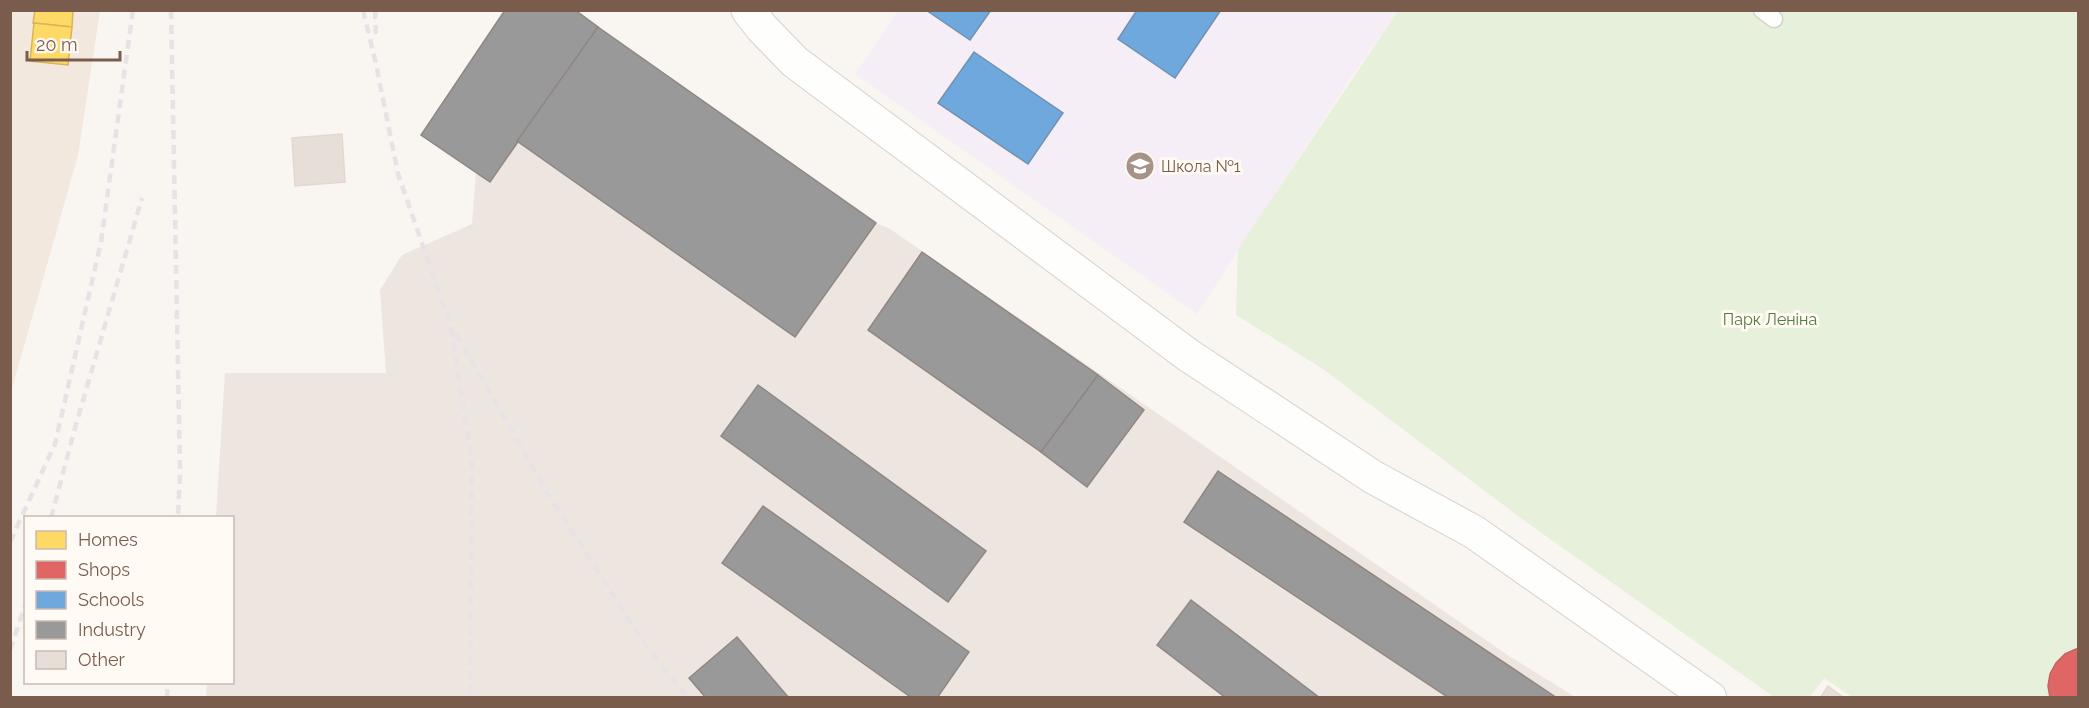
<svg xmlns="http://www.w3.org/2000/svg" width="2089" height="708" font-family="Raleway,sans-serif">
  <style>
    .residential { fill: #f2e8de }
    .industrial { fill: #ede5e0 }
    .education { fill: #f6eef6 }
    .green { fill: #e7f0db }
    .homes { fill: #ffd966; stroke: #d7b45e; stroke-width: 1.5 }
    .shops { fill: #e06666; stroke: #c1635e; stroke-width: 1.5 }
    .schools { fill: #6fa8dc; stroke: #7291b1; stroke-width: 1.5 }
    .industry { fill: #999; stroke: #908782; stroke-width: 1.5 }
    .building { fill: #e6ded7; stroke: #e2d8d2; stroke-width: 1.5 }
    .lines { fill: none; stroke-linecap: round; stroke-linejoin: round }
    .service-casing { stroke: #d7d1cb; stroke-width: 19 }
    .minor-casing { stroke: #d7d1cb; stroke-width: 35 }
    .service { stroke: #fefefd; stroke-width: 16 }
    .minor { stroke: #fefefd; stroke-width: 33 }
    .rail { stroke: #e6e3e7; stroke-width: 4.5; stroke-dasharray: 9 6; stroke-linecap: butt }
    .labels { text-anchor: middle; stroke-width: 6; stroke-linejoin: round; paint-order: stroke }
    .poi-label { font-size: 16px; fill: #7a5c4d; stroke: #fffaf3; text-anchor: start }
    .park-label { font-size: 16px; fill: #537a41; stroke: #fffaf3 }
  </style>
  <rect width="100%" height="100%" fill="#f9f5f0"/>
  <!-- residential -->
  <polygon class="residential" points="11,11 100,11 78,155 11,392"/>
  <!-- industrial -->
  <polygon class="industrial" points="505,10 575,11 876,223 890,229 1509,656 1575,697 206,698 207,683 232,682 232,518 216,517 225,373 386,373 380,290 402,255 472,224 476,172 421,135"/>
  <!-- education -->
  <polygon class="education" points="898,11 1398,11 1348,82 1197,314 855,74"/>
  <!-- green -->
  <polygon class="green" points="1398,11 2078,11 2078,697 1852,697 1824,678 1810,697 1774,697 1522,519 1323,369 1236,315 1238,249"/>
  <!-- homes -->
  <g class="homes">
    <polygon points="35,10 73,10 72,27 33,23"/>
    <polygon points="34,23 72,27 68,65 30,61"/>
  </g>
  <!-- shops -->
  <polygon class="shops" points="2076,649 2078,649 2078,698 2050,698 2048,686 2050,674 2056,663 2065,654"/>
  <!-- schools -->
  <g class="schools">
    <polygon points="926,10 991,10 970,40"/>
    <polygon points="1137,10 1221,10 1175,78 1118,39"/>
    <polygon points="974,52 1063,113 1028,164 938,103"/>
  </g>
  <!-- industry -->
  <g class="industry">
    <polygon points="505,10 575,10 598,27 490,182 421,135"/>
    <polygon points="598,27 876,223 795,337 517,141"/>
    <polygon points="922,252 1098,375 1041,452 868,330"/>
    <polygon points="1098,375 1144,410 1087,487 1041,452"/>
    <polygon points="758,385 986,551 948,602 721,436"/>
    <polygon points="1218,471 1557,698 1449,698 1184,522"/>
    <polygon points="763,506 969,652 937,698 912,698 722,563"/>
    <polygon points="1191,600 1320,698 1226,698 1157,645"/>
    <polygon points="737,637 789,698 706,698 689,678"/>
  </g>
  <!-- building -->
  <g class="building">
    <polygon points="342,134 345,182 295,186 292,138"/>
    <polygon points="1828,686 1844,698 1820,698"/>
  </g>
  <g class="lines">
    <!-- service casing -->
    <g class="service-casing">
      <polyline id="service" points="1762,10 1774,19"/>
    </g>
    <!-- minor casing -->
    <g class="minor-casing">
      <polyline id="minor" points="748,10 762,28 795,62 1188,355 1373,477 1474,532 1710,698"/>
    </g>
    <!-- service -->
    <use href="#service" class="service"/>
    <!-- minor -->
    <use href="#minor" class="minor"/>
    <!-- rail -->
    <g class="rail">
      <polyline points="171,10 180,471 178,518"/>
      <polyline points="363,10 376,64 398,174 451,327 472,464 470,698"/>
      <polyline points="375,10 376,40"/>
      <polyline points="456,334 548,494 647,647 688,698"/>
      <polyline points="51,518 75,428 142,198"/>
      <polyline points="10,542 55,444 101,242 133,10"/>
      <polyline points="10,650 26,603"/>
      <polyline points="167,698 168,682"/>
    </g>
  </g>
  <!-- icons -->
  <defs>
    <g id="school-disc" transform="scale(1.5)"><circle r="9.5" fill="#a69286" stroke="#fffaf3"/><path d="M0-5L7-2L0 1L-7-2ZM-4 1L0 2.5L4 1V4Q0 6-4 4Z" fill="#fff"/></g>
  </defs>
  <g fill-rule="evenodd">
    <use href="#school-disc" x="1140" y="166"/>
  </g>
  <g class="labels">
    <!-- poi labels -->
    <g class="poi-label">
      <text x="1161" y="172">Школа №1</text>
    </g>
    <!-- park labels -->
    <g class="park-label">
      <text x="1770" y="325">Парк Леніна</text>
    </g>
  </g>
  <!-- border -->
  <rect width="2089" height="708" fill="none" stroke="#7a5c4d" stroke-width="24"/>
  <!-- legend -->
  <rect x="24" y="516" width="210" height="168" fill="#fffaf3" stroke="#cabbb1" stroke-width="1.5"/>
  <rect x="36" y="531" width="30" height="18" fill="#ffd966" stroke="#cabbb1" stroke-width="1.5"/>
  <text x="78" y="546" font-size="18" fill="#7a5c4d">Homes</text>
  <rect x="36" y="561" width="30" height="18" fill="#e06666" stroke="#cabbb1" stroke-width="1.5"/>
  <text x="78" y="576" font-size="18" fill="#7a5c4d">Shops</text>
  <rect x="36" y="591" width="30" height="18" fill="#6fa8dc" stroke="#cabbb1" stroke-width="1.5"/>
  <text x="78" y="606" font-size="18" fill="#7a5c4d">Schools</text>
  <rect x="36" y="621" width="30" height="18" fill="#999999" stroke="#cabbb1" stroke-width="1.5"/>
  <text x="78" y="636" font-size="18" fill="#7a5c4d">Industry</text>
  <rect x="36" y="651" width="30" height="18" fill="#e6ded7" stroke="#cabbb1" stroke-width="1.5"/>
  <text x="78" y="666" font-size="18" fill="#7a5c4d">Other</text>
  <!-- scale -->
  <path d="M27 51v9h93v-9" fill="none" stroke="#7a5c4d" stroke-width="3"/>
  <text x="36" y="51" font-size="18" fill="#7a5c4d" stroke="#fffaf3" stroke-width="4.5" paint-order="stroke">20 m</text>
</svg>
